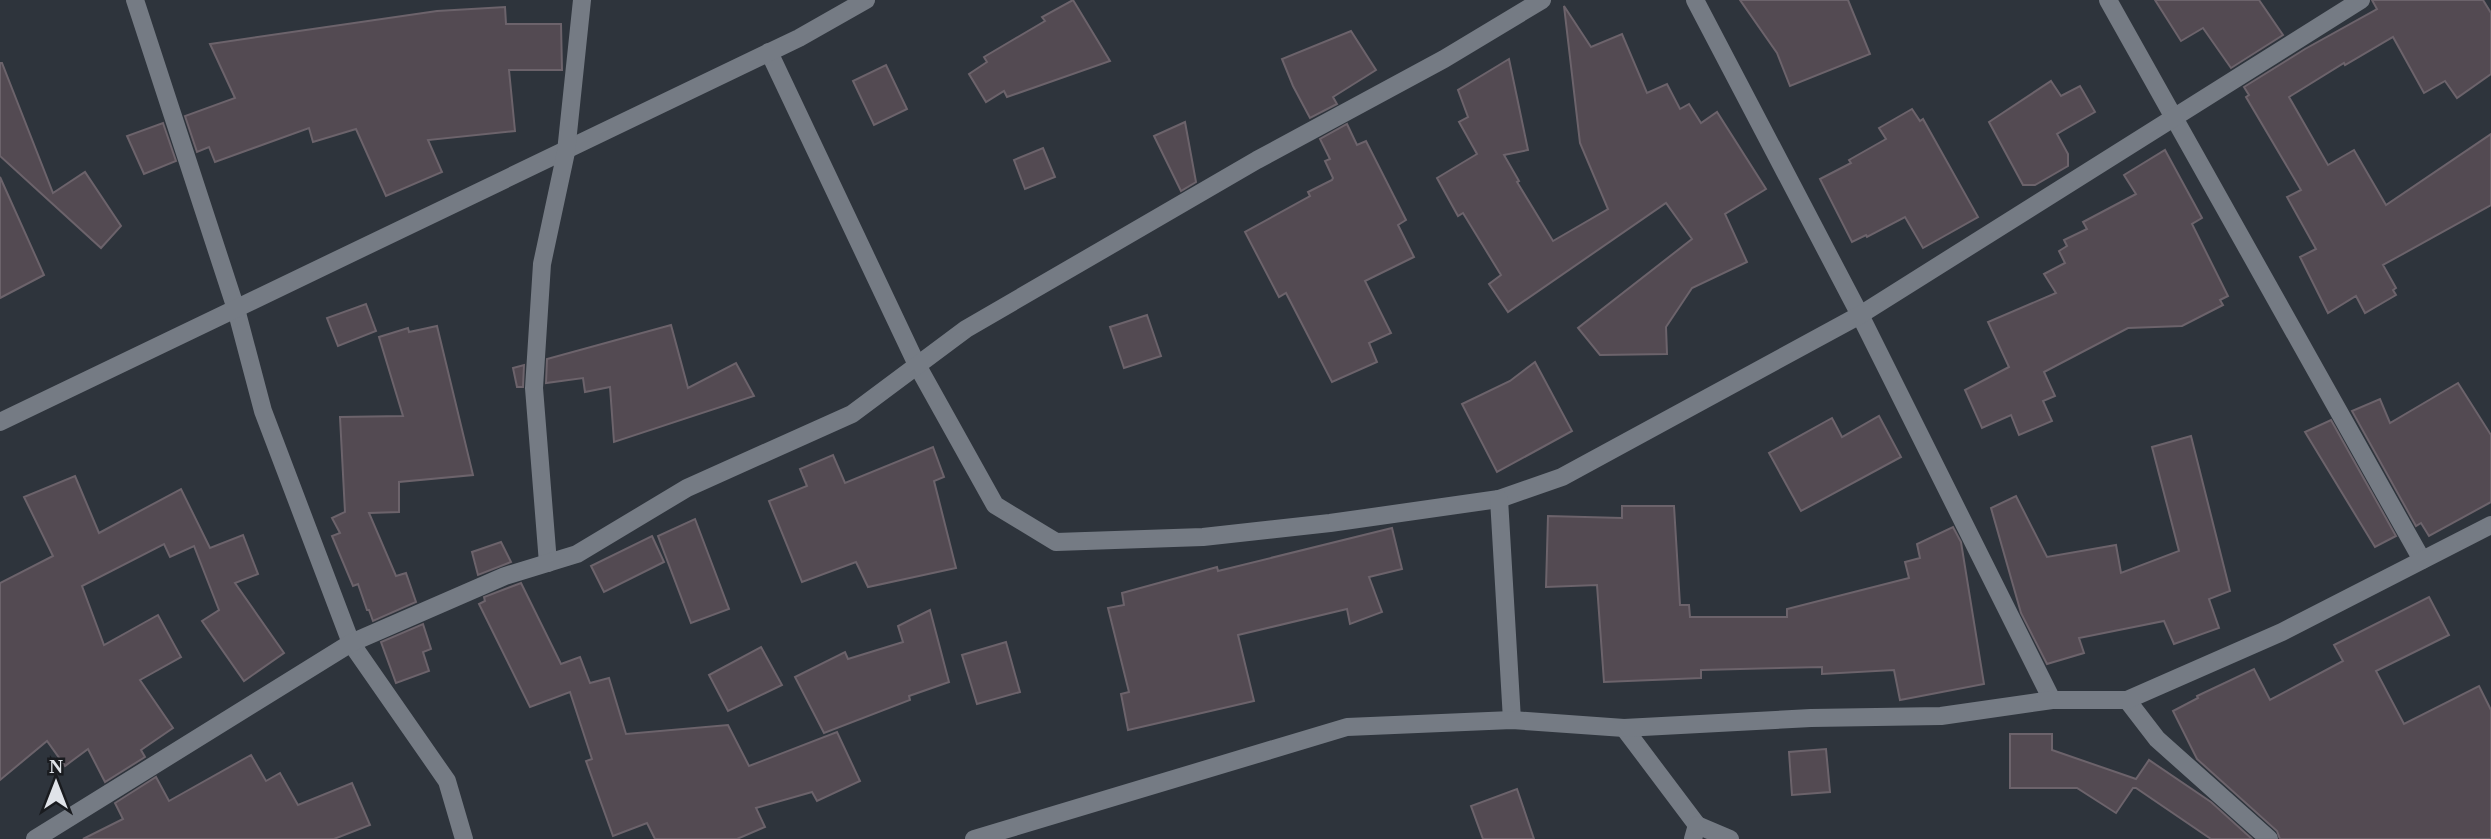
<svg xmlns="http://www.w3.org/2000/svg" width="2491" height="839" font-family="'Times New Roman',serif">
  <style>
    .building { fill: #534a52; stroke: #6c636b; stroke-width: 2 }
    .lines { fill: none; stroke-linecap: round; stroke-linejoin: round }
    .minor { stroke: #757b84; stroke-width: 18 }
    .tertiary { stroke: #757b84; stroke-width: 18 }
  </style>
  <rect width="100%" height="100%" fill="#2e343c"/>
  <!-- building -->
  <g class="building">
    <polygon points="1073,0 1110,61 1007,97 1004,91 986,102 969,74 987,62 984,57 1045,21 1042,17"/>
    <polygon points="1740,0 1848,0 1870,54 1790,86 1777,53"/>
    <polygon points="2155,0 2259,0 2283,35 2231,68 2203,28 2181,41"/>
    <polygon points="2372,0 2483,0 2491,13 2491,74 2457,98 2445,81 2424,93 2393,37 2345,65 2344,63 2289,97 2328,165 2354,150 2386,205 2491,134 2491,205 2383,265 2396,288 2393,290 2396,295 2365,313 2356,296 2328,313 2300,257 2316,249 2287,197 2301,190 2246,97 2249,95 2244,87 2305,49 2377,9"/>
    <polygon points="1564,6 1591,47 1622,34 1647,93 1667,84 1680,109 1689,104 1701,123 1717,112 1766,189 1725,214 1747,262 1692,288 1666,327 1667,354 1600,355 1578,328 1692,239 1666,203 1508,312 1489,284 1501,275 1463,213 1458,216 1437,178 1477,154 1459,122 1468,117 1458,90 1509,59 1528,150 1504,155 1519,181 1517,182 1553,241 1608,209 1580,143"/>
    <polygon points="505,7 506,24 561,24 562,70 509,70 515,131 428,140 442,172 386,196 356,129 313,142 309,128 215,162 209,147 197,152 185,116 235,98 210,44 437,11"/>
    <polygon points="1351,31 1376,70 1333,97 1337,104 1310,118 1293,86 1282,59"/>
    <polygon points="0,63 2,63 53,193 85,172 121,226 101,248 0,156"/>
    <polygon points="886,65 907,109 874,125 853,81"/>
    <polygon points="2051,81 2061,96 2080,86 2095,112 2057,134 2068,154 2068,166 2035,185 2023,185 1989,122"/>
    <polygon points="1912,109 1920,121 1923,119 1978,217 1923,248 1905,217 1867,237 1866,235 1852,242 1820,179 1851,163 1849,160 1886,139 1879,128"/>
    <polygon points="1185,122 1196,182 1181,191 1154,136"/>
    <polygon points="163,123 176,161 144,174 127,136"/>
    <polygon points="1347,124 1357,145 1366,141 1406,220 1398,225 1414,257 1365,281 1391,333 1369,343 1377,362 1332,382 1286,293 1279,297 1245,232 1310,196 1308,192 1332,180 1333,178 1325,161 1330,159 1320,139"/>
    <polygon points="1043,148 1055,177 1025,189 1014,160"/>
    <polygon points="2165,150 2202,218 2192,224 2228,296 2220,300 2223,305 2182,326 2128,328 2044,372 2055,396 2043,401 2052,421 2019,435 2011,415 1982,428 1965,390 2009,367 1988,322 2056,293 2044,274 2065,263 2059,251 2067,246 2064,240 2087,229 2083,222 2136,194 2124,175"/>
    <polygon points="0,177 44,275 0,298"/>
    <polygon points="366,304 376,331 338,346 327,318"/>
    <polygon points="1147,315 1161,356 1124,368 1110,327"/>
    <polygon points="671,325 688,388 736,363 754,396 614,442 610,387 585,392 583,378 546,383 547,359"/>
    <polygon points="437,326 473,475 399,482 399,512 369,513 396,576 406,573 416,602 373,621 369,610 367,610 358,584 353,586 332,536 340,533 332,518 345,512 340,417 403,416 379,337 408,328 409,332"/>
    <polygon points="1535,362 1572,431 1497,472 1462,404 1510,381"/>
    <polygon points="524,365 523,387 517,387 513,368"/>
    <polygon points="2458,383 2491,435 2491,502 2429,536 2421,523 2416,526 2352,411 2380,399 2390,423"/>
    <polygon points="1879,416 1901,457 1801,511 1769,453 1832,418 1842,437"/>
    <polygon points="2331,420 2396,536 2375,547 2305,432"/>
    <polygon points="2191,436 2230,591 2209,599 2219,628 2174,644 2164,621 2079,638 2084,653 2047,664 2021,613 1991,508 2016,496 2047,557 2116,545 2121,573 2179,551 2152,447"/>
    <polygon points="933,447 944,477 934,481 956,568 868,587 856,562 802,582 769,501 807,486 800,469 833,455 845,483"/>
    <polygon points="75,476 99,533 181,489 210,548 243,535 258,574 235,583 284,653 244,681 202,621 219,610 194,546 170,557 164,544 82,586 104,645 158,615 181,657 140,680 173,728 141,750 145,757 105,782 88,749 65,766 47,741 0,780 0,583 53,556 24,497"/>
    <polygon points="1622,506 1674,506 1680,605 1689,605 1690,617 1787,617 1787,609 1909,578 1905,562 1920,558 1917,544 1953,527 1961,542 1984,684 1900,700 1894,670 1822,674 1822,667 1701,670 1701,678 1604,682 1597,585 1546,587 1548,516 1622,518"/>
    <polygon points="695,519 729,609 691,623 658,536"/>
    <polygon points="1392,528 1402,569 1369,577 1382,612 1350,624 1347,609 1238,635 1254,701 1128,730 1121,694 1129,692 1108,608 1124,605 1122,593 1217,567 1218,571"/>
    <polygon points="652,536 664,562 604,592 591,566"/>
    <polygon points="501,542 511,562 478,575 472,552"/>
    <polygon points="521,583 561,664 580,657 590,683 609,678 626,734 728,725 749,766 837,732 860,781 817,801 812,792 756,808 765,827 737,839 655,839 647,823 613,836 586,761 592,759 570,692 530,707 479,604 485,601 484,597"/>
    <polygon points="2429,597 2449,635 2376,671 2404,724 2479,686 2491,710 2491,839 2280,839 2277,831 2197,759 2173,711 2198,698 2197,696 2254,669 2270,700 2343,661 2334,645"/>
    <polygon points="930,610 949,682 909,696 910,700 824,733 795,677 845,652 848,659 903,642 898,626"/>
    <polygon points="423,624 431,649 423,652 429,671 396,683 381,642"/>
    <polygon points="1006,642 1020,692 977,704 962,655"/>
    <polygon points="761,647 782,685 728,711 709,675"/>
    <polygon points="2010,734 2052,734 2052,750 2136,779 2149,760 2211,802 2252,839 2211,839 2136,788 2133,788 2116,813 2077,788 2010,788"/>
    <polygon points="1826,749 1830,792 1792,795 1789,752"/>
    <polygon points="251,755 266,781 280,773 298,805 352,783 370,825 334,839 83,839 123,819 115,803 156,777 169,801"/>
    <polygon points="1517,789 1534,839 1483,839 1471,806"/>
  </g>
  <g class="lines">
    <!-- minor -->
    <g class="minor">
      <polyline points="135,0 236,309 263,411 351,643 447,781 464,839"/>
      <polyline points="1695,0 1860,315 2052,700"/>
      <polyline points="2108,0 2422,560"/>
      <polyline points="769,52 917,365 995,505 1056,542 1203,537 1330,523 1499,499 1562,477 1860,315 2361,0"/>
      <polyline points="0,422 799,38 866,0"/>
      <polyline points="1499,499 1512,720"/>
      <polyline points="548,563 534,388 542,264 566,152 582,0"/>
      <polyline points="2127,700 2157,739 2269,839"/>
      <polyline points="1624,728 1697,825 1693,839"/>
      <polyline points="1697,825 1730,839"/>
      <polyline points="35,839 351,643 505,576 577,554 687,488 852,414 966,329 1257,160 1444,59 1542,0"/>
    </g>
    <!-- tertiary -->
    <polyline class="tertiary" points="974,839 1347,727 1512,720 1624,728 1811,718 1941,716 2052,700 2127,700 2282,632 2491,525"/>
  </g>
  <!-- north arrow -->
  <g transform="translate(56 783)" stroke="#191b1f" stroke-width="5" paint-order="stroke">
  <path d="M0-5L12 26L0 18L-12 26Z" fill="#e0e3e9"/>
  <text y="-10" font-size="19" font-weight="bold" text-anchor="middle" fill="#e0e3e9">N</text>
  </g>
</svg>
